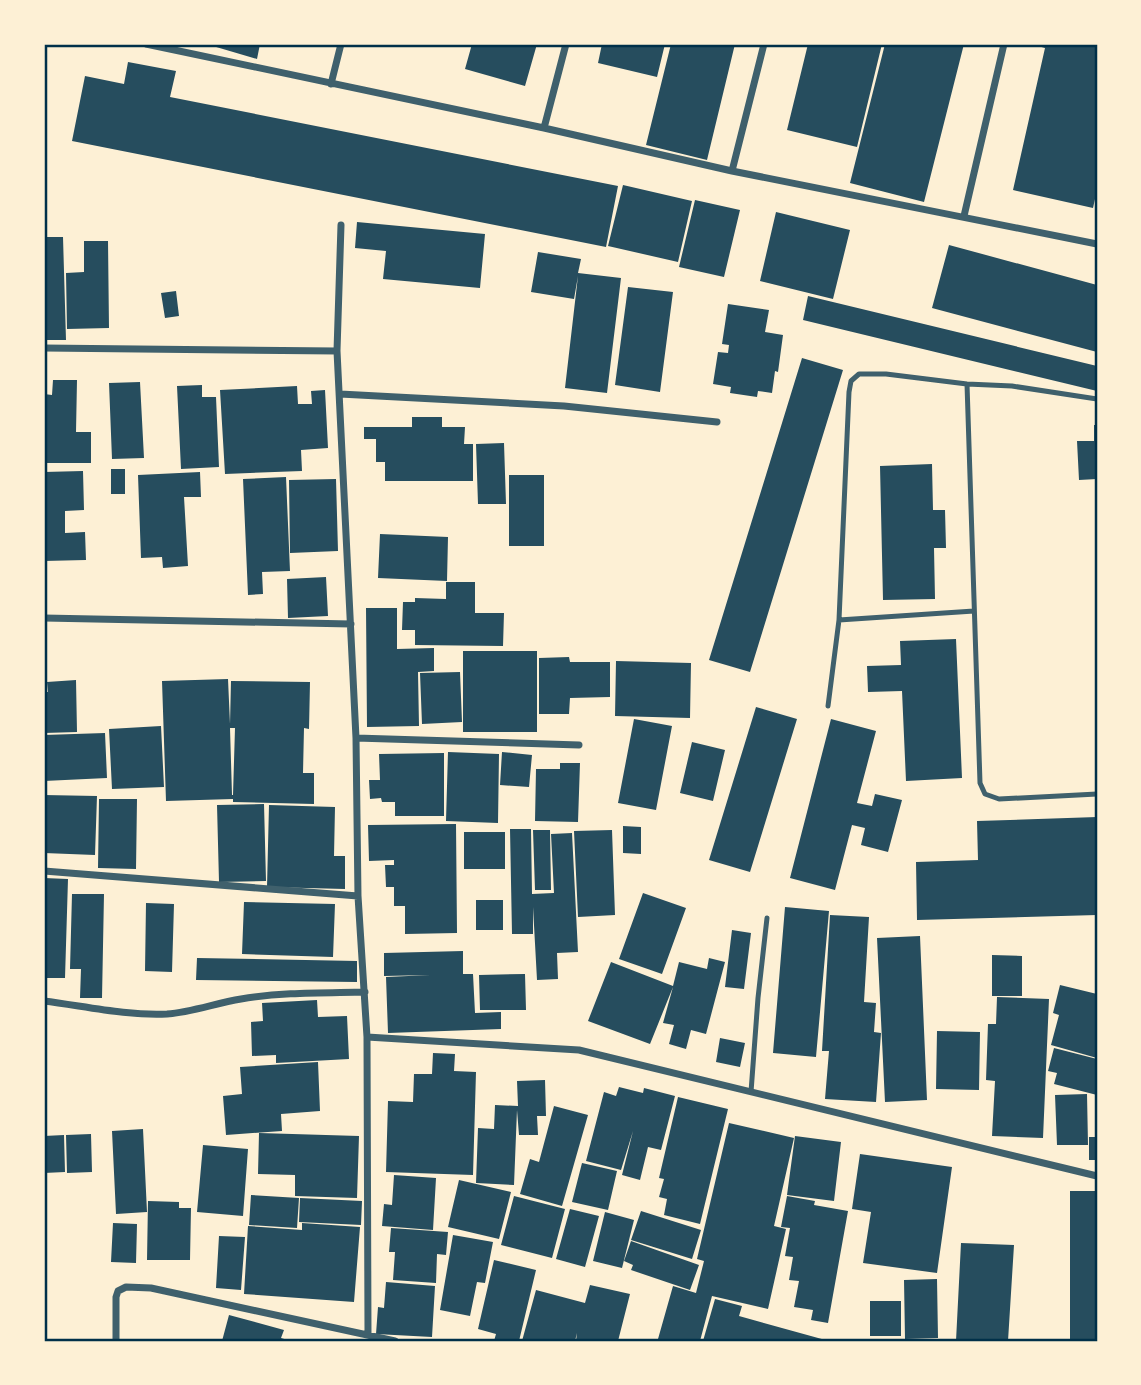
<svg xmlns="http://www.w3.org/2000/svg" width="1141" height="1385" font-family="Spectral,serif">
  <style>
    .building { fill: #264d5e; fill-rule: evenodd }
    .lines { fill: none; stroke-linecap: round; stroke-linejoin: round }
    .service { stroke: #3f606c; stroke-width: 5 }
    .minor { stroke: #3f606c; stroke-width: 7 }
    .neatline { fill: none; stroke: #003049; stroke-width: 2.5 }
  </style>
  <rect width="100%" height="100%" fill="#fdf0d5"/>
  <path class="building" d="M206,44H260L257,59Z
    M472,44H537L525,86L465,69Z
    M602,44H665L657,77L598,63Z
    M671,44H735L707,160L646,145Z
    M808,44H882L857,147L787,130Z
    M885,44H964L924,202L850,183Z
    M1031,44H1097V190L1093,208L1013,190L1045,48Z
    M128,62L176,71L170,97L618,186L606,247L72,141L85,76L124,84Z
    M623,185L692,201L678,262L608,246Z
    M695,200L740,210L724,277L679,267Z
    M776,212L850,230L833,299L760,281Z
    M357,222L485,234L480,288L383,279L386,251L355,248Z
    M44,237H63L66,340H44Z
    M84,241H108L109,328L67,329L66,273L84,272Z
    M949,245L1097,285V352L932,308Z
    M538,252L581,259L578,273L621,278L607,393L565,388L578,276L574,299L531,292Z
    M628,287L673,292L660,392L615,385Z
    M176,291L179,316L165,318L161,293Z
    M808,296L1097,366V391L803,320Z
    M728,304L769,310L765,332L783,335L778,372L775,371L772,393L758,391L757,397L730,393L731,387L713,384L718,352L728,353L729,345L722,344Z
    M802,358L843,370L750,672L709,660Z
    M53,380H77L76,432H91V463H44V394L52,395Z
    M140,382L144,458L112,459L109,383Z
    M202,385V397H216L219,467L181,469L177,386Z
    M297,386L298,404H312L311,391L325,390L328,448L301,450L302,471L225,474L220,390Z
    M412,417H442V427H465L464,444H473V481H385V462H376V439H364V427H412Z
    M1094,425H1097V479L1079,480L1077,441H1094Z
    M504,443L506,504H478L476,444Z
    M932,464L933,510H945L946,548H934L935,599L883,600L880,466Z
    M111,469H125V494H111Z
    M83,471L84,510L65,511V533L85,532L86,560L44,561V472Z
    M200,472L201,497H184L188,566L163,568L162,557L141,558L138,475Z
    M509,475H544V546H509Z
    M286,477L290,571L262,572L263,594L248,595L243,479Z
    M336,479L338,551L290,553L289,480Z
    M380,534L448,537L447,581L378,578Z
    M326,577L328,616L288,618L287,579Z
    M446,582H475V613H504L503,646L415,645V630H402L403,602H415V598L446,599Z
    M366,608H397V649L434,648V671L418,672L419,726L367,727Z
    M956,639L962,778L906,781L902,691L868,692L867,666L901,665L900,641Z
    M463,651H537V732H463Z
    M569,657L570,662H610V697L570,698L569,714H539V658Z
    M616,661L691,663L690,718L615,716Z
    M460,672L462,722L422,724L420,673Z
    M228,679L230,724L231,681L310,682L309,729L304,728L303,773H314V804L233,802V799L166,801L162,681ZM230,728H235L233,795H232Z
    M76,680L77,732L44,733V692H48L47,682Z
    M756,707L797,719L750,872L709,860Z
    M634,719L672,726L656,810L618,803Z
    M831,719L876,731L857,803L872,806L875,794L902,800L888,852L861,845L865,828L852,825L835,890L790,878Z
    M161,726L164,787L112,789L109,729Z
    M105,733L107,778L44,781V735Z
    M692,742L725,750L713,801L680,793Z
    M448,752L499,754L498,823L446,821Z
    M502,752L532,755L529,787L500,785Z
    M444,753V816H395V802H382L381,798L370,799L369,780H380L379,754Z
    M560,763H580L578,822L535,821L536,769H560Z
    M44,795L97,796L95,855L44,853Z
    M99,799H137L136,869L98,868Z
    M264,804L266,881L219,882L217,805Z
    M269,805L335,807L334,856H345V889L267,887Z
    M1097,817V915L917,920L916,862L978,860L977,821Z
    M456,824L457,933L405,934V906H394V887H386L385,865H394V860L369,861L368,825Z
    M623,826L641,827V854L623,853Z
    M510,829H531L532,894L554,893L551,834L572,833L578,952L557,953L558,979L537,980L533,907V934H512Z
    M533,830H550L551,890H535Z
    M612,830L615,915L578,917L574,831Z
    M464,832H505V869H464Z
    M44,878L68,879L65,978H44Z
    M643,893L686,908L662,974L619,959Z
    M72,894H104L102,998H80L81,969H70Z
    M476,900H503V930H476Z
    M244,902L335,904L333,957L242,954Z
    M146,903L174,904L172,972L145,971Z
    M785,907L829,911L816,1057L773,1053Z
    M830,915L869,917L864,1002L876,1003L874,1032L881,1033L876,1102L825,1099L829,1051H822Z
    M732,930L751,933L744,989L725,987Z
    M920,936L927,1100L885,1102L877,938Z
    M463,951V974H473L475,1013L501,1012V1029L388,1033L386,977L431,975L384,976V953Z
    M992,955L1022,956V996H992Z
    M197,958L357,961V982L196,980Z
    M709,958L725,962L706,1034L691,1030L686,1049L669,1044L674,1025L663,1023L673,987L650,1044L588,1021L611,962L673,986L679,962L707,969Z
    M525,974L526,1010H480L479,975Z
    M1060,985L1097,994V1058L1051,1045L1059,1015L1053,1013Z
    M997,997L1049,999L1043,1138L992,1136L995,1081L986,1080L988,1024H996Z
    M317,1000L318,1017L347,1016L349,1059L276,1063V1055L252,1056L251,1022L263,1021L262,1003Z
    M937,1031L980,1032L979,1090L936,1089Z
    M720,1038L745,1043L740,1067L716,1062Z
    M1054,1048L1097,1059V1095L1054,1084L1057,1073L1048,1071Z
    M433,1053L455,1054L454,1071L476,1072L473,1175L386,1172L388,1101L413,1102L414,1074H432Z
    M318,1062L320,1111L281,1114L282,1131L226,1135L223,1096L242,1094L240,1067Z
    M545,1080L546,1116H537L538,1135H519L517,1110L514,1185L476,1183L478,1128L494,1129L495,1105L518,1106L517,1081Z
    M619,1087L643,1093L644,1088L675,1096L661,1150L648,1147L640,1180L622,1175L633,1131L621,1170L586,1161L604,1092L616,1096Z
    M1087,1094L1088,1145H1057L1055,1095Z
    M678,1097L728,1109L700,1224L664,1215L667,1199L659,1197L664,1179L659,1178Z
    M554,1106L588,1115L562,1206L520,1194L530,1159L539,1162Z
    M729,1123L794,1138L774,1226L786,1229L768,1309L712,1296L700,1341H667L658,1339L673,1286L696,1293L704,1261L697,1259Z
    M143,1129L147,1212L116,1214L112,1131Z
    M259,1133L359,1136L357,1198L295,1196V1175L258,1174Z
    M91,1134L92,1172L67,1173L66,1135Z
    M64,1135L65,1172L44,1173V1136Z
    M795,1136L841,1142L834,1201L787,1195Z
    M1089,1137H1097V1160H1089Z
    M203,1145L248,1149L243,1216L197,1212Z
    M860,1154L952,1167L937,1273L863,1263L871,1212L852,1209Z
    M582,1163L617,1171L608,1210L572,1202Z
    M394,1175L436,1178L433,1230L382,1226L384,1204L392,1205Z
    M459,1180L511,1192L499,1239L448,1227Z
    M1070,1191H1097V1341H1070Z
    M251,1195L299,1198L297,1228L249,1225Z
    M514,1196L565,1209L552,1258L501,1245Z
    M787,1196L815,1201L814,1205L848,1211L828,1323L811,1320L813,1310L794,1307L799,1281L789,1280L793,1257L785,1256L790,1228L781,1227Z
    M300,1198L362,1201L361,1225L299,1222Z
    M148,1201L179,1202V1208H191L190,1260H147Z
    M570,1209L599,1216L585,1267L556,1259Z
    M641,1211L701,1230L692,1259L631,1240Z
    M605,1212L634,1220L622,1268L593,1261Z
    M113,1223L137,1224L136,1263L111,1262Z
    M302,1223L360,1227L354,1302L244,1294L248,1226L302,1230Z
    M391,1228L448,1232L446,1255L437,1254L436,1283L393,1280L395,1252H389Z
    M453,1235L493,1242L485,1283L477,1282L470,1316L440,1310Z
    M219,1236L245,1237L241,1290L216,1288Z
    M631,1241L699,1265L690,1290L631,1270L633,1265L624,1261Z
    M961,1243L1014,1245L1008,1341H956Z
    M494,1260L536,1270L519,1341H494L496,1334L478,1329Z
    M937,1279L938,1338L905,1339L904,1280Z
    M386,1282L435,1286L432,1337L376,1334L378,1307L384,1308Z
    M590,1285L630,1294L618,1341H576L577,1333L575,1341H522L536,1290L585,1303Z
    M715,1299L742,1306L739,1316L829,1341H703Z
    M870,1301H901V1336H870Z
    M229,1315L284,1330L281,1338L291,1341H222Z"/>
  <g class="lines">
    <path class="service" d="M967,384L980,783L985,794L999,799L1097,794
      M839,620L974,611
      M828,706L839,620L849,392L851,381L859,374H886L967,384L1012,386L1097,399
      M751,1092L758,998L767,918"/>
    <path class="minor" d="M146,44L544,128L732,171L1097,244
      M331,84L341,44
      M544,128L566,44
      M732,171L764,44
      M964,216L1004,44
      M341,225L337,351L356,738L358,896L367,1037L368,1334
      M44,348L337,351
      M340,394L564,406L717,422
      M44,618L351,624
      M356,738L579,745
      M44,871L358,896
      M44,1001C84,1006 127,1016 167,1014C192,1012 216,1003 241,999C282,992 324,993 365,992
      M367,1037L579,1050L1097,1176
      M116,1341V1297L118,1291L126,1287L151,1288L395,1341"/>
  </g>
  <rect width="1141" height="1385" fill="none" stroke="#fdf0d5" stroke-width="91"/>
  <rect x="46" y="46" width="1050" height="1294" class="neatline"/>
</svg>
